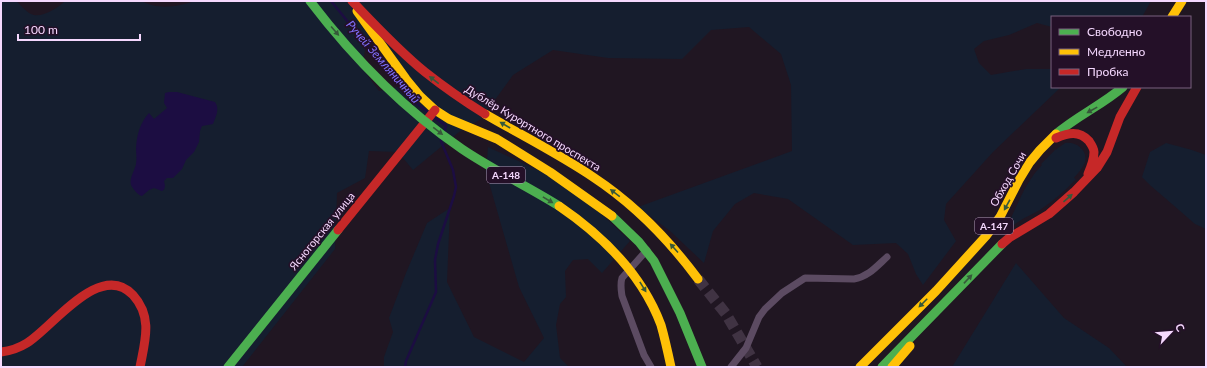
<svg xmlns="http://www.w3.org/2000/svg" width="1207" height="368" font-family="Lato,sans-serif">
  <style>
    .green { fill: #151e2f; fill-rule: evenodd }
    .water { fill: #1c0d42 }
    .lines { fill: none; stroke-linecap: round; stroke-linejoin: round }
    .stream { stroke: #1c0d42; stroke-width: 2.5 }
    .primary-tunnel { stroke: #403343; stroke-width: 11; stroke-dasharray: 11 5.5; stroke-linecap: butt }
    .street { stroke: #5c4b62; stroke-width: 7 }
    .fast { stroke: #4caf50; stroke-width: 9 }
    .slow { stroke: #ffc107; stroke-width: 9 }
    .jam { stroke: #c62828; stroke-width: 9 }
    .fast-bridge { stroke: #4caf50; stroke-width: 9 }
    .slow-bridge { stroke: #ffc107; stroke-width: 9 }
    .oneway { fill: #36583a }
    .labels { text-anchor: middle; stroke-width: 3.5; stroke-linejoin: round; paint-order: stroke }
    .shield { fill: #241028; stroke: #b69cbe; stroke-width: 1 }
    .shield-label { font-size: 10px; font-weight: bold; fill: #f5d8fe }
    .street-label { font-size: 11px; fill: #f5d8fe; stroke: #241028 }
    .water-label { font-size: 12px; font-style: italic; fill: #8170fc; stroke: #241028 }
  </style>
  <rect width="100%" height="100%" fill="#201622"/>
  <path class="green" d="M1,1H16C21,5 25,11 31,14C41,19 58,8 65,1H142C156,10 179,7 194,1H1151L1142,17H1052V27L1037,23L1009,35L984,41L974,49L979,63L991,75L1026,69H1051L1052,70V87H1061L993,152L946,204L944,220L956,241L923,285L916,274L908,254L896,243L853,245L788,199L754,193L735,204L713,231L704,263L670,231L638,207L792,151L791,85L781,54L749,27L711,30L682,59L608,58L553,50L513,75L481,119L459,132L413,170L398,152L369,151L365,178L337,193L335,249L242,367H1ZM373,34L406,78L403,86L379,91L362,68L367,38Z
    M1065,143C1076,141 1088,150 1085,162C1083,168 1078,173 1074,178L1076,179C1065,191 1053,201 1040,210C1033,214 1025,217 1018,222C1013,225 1010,229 1005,230L1003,227L1008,219L1009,220L1011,218C1020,199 1027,180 1042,165L1041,164L1055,150Z
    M1166,143L1192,150L1206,155V229L1195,224L1172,204L1151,186L1142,177L1150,152Z
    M488,147L572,186L630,241L602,273L588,259L573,260L565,271L566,297L560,304L556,325L560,358L569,367H384V357L393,332L389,318L406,273L427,223L450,208L447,282L474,337L524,362L544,338L519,287L486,172Z
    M1016,263L1064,318L1109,348L1127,367H952Z"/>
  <path class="water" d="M169,92H177L215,102C220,109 216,116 213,124L202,126L200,131L199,142L194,152L186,160L182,169L173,178H167L164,181C165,185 166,189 162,191L154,188L149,190L142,196C138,195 133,189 131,185C129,178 135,170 136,164C137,158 136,153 136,148C137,134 140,123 149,113L154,119L167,108L164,103L165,93Z"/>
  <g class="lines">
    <path class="stream" d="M331,1L411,99L430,114
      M434,117L446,126L444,133
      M405,367L406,361L436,292L435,260L438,244L454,196L456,187L453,170L441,141L442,138"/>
    <path class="primary-tunnel" d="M698,279L726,314L757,367"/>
    <path class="street" d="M647,250L622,278C620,284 621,289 622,296L644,355L651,367
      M731,367L746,348L759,317L765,309L782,293L805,278L854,279C868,277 877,266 887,257"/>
    <path class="fast" d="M1056,134C1077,116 1102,105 1123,87
      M612,216L639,242L654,261L680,313L702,367
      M228,367L338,230
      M882,367L1002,244"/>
    <path class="slow" d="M357,11L406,79L420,96L435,110L449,119L497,139L550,172L612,216
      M1172,17L1182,1
      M485,114C521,135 559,154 593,177C634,204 669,240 698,279
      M860,367L936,291L986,236L1000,217L1019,180L1030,162L1040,150L1056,134
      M892,367L910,346"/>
    <path class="jam" d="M352,1C375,25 398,50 425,72C444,87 464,101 485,114
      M1056,138C1068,133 1079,130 1089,141C1091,144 1094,148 1094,152C1094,160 1091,167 1088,174
      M338,230L435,110
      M1002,244L1009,238L1049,214L1074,192L1097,168L1107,152L1120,117L1137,87
      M1,352C10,351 19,348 27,343C53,327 100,260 133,295C153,317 145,341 140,367"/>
    <path class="fast-bridge" d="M310,1C352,56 405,110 462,149C493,170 527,186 559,206"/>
    <path class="slow-bridge" d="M559,206C603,236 642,274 661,325C665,339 668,353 671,367"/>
  </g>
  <defs><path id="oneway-solid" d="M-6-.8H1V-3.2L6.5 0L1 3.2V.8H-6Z"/></defs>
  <g class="oneway">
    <use href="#oneway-solid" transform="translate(335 31) rotate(49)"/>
    <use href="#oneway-solid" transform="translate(434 80) rotate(-143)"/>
    <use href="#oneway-solid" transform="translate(1092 110) rotate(151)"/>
    <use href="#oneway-solid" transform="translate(505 125) rotate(-150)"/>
    <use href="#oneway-solid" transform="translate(438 131) rotate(37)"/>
    <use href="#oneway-solid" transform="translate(615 193) rotate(-143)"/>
    <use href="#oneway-solid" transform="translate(1068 198) rotate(-41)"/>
    <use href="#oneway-solid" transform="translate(548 200) rotate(31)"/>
    <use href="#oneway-solid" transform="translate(1007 205) rotate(119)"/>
    <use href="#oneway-solid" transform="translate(674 248) rotate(-132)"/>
    <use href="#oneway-solid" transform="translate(968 279) rotate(-47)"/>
    <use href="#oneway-solid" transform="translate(643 287) rotate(58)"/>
    <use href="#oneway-solid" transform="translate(923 303) rotate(135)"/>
  </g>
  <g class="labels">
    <g class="shield">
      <rect x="487" y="167" width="38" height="16" rx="3"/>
      <rect x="975" y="218" width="38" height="16" rx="3"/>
    </g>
    <g class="shield-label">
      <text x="506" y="179">А-148</text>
      <text x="994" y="230">А-147</text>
    </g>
    <g class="street-label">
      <text transform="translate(533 128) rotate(31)" y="4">Дублёр Курортного проспекта</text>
      <text transform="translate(1008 179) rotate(-60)" y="4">Обход Сочи</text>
      <text transform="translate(322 231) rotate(-51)" y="4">Ясногорская улица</text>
    </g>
    <g class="water-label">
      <text transform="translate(383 62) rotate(49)" y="4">Ручей Земляничный</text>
    </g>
  </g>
  <rect width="1207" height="368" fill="none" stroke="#f5d8fe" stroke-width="4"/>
  <rect x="1051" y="16" width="140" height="72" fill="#241028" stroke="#78607e"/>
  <rect x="1059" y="29" width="20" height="6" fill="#4caf50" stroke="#78607e"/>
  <text x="1087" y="36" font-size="12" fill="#f5d8fe">Свободно</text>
  <rect x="1059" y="49" width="20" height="6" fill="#ffc107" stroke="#78607e"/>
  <text x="1087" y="56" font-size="12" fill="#f5d8fe">Медленно</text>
  <rect x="1059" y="69" width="20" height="6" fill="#c62828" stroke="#78607e"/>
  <text x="1087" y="76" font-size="12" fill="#f5d8fe">Пробка</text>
  <g transform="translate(1171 332) rotate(64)" stroke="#241028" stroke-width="3" paint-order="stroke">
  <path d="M0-3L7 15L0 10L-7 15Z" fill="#f5d8fe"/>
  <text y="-6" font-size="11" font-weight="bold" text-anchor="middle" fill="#f5d8fe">С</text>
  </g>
  <path d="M18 34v6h122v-6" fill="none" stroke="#f5d8fe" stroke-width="2"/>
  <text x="24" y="34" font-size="12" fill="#f5d8fe" stroke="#241028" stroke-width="3" paint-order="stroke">100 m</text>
</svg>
